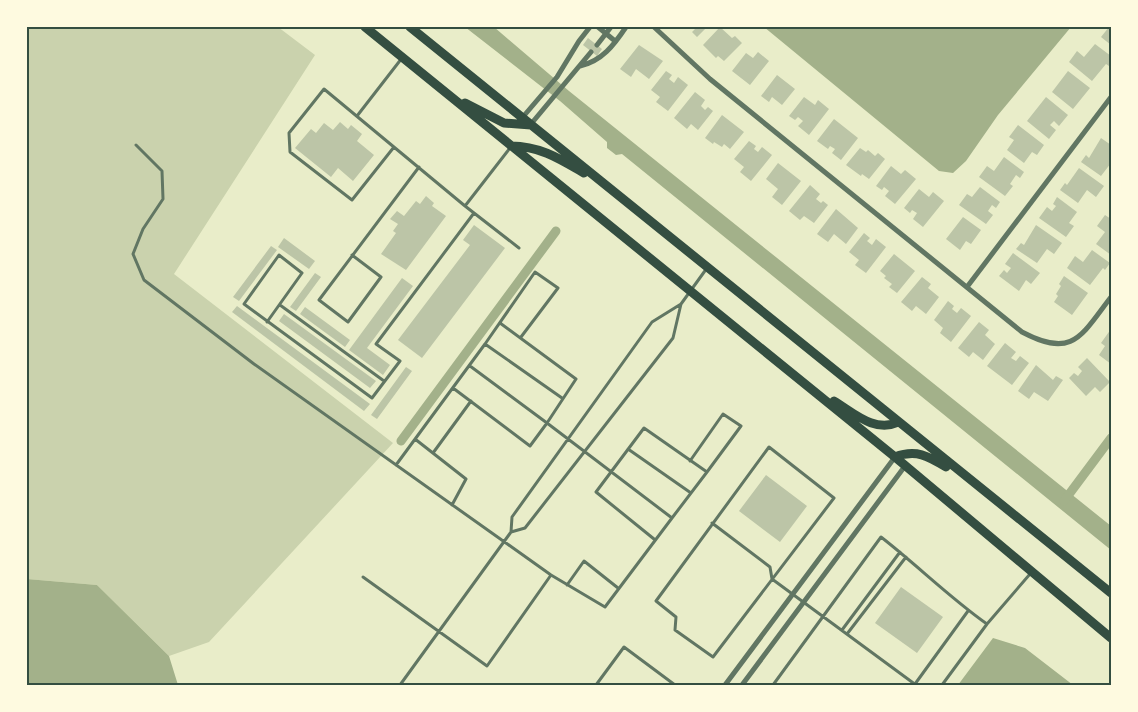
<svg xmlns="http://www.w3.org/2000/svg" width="1138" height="712" font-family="'IBM Plex Sans',sans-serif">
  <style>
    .green { fill: #cad2ad }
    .water { fill: #a3b18a }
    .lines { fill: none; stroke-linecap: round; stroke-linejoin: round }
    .canal { stroke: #a3b18a; stroke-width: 9 }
    .building { fill: #bcc5a7 }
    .service { stroke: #617663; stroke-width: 3 }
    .minor { stroke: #617663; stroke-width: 5 }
    .primary { stroke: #344e41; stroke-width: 9 }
    .neatline { fill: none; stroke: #344e41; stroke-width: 2 }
  </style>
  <rect width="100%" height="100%" fill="#e9edc9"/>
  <path class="green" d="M27,27H278L315,55L174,274L393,443L209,642L169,656L97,585L27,579Z"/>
  <path class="water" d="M465,27H494L569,91L1111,526V550L622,154L616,155L607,148V142L560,101Z
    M764,27H1071L998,115L966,161L953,173L939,171Z
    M27,579L97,585L169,656L178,685H27Z
    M993,638L1025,648L1073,685H958Z"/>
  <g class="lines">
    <path class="canal" d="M401,441L556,231
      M1064,501L1111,438"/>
  </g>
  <path class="building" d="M693,27H707L697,37L692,32L695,29Z
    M720,27L732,38L735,36L742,43L724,61L718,56L716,58L703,45Z
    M1109,27H1111V45L1101,37Z
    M588,38L602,49L597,56L583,45Z
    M1095,44L1111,56V64L1109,66L1106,64L1092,81L1069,62L1077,51L1084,57Z
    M639,45L663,61L649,79L636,69L631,77L620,69Z
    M758,52L769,61L750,85L732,71L746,53L753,58Z
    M666,71L672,75L669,79L674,83L678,77L688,85L668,111L656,102L660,97L651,90Z
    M1068,71L1090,88L1073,109L1052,92Z
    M777,75L795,89L782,105L772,97L769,102L761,96Z
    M695,92L705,100L701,106L705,110L708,107L713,111L698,130L691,124L687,129L674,118Z
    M804,97L815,105L818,100L829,109L809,135L798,126L803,121L798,117L795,120L789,116Z
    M1046,97L1068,115L1059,126L1054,121L1050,125L1056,130L1049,139L1027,121Z
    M722,115L744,132L730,149L724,144L722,147L714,142L713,144L705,138Z
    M834,119L858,138L841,160L832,153L835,149L830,146L828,149L817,141Z
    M340,122L348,129L351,125L362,134L357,141L374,155L353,181L338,168L331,177L295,148L311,129L316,133L324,123L333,130Z
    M1018,125L1044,145L1037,155L1032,152L1024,163L1007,150L1014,140L1009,137Z
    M1101,138L1111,145V163L1101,176L1081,162L1086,155L1089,158Z
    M749,141L756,146L754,149L758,152L762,147L772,155L751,181L740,172L744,167L734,159Z
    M860,148L866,152L868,150L875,156L878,153L885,159L869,179L862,174L861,176L846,165Z
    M1004,157L1024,172L1020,178L1016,175L1010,184L1013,186L1005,196L979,177L987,166L994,171Z
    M778,163L801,181L782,205L772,197L778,189L766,179Z
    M891,166L901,174L905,170L916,179L895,204L885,196L889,191L884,187L882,190L876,186Z
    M1079,168L1104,186L1096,197L1087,190L1078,203L1060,190L1065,183L1067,185Z
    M810,185L820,194L816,199L821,203L823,201L828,205L814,223L804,216L800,220L789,211Z
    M980,187L1000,202L996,208L992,205L988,211L993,215L986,224L959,205L967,194L972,197Z
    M919,189L929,197L933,192L944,201L923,227L913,219L917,213L912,210L910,213L904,208Z
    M426,196L434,203L432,206L446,216L406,270L381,254L396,233L393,231L398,224L390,219L397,211L404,216L416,201L420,204Z
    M1057,197L1077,212L1069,223L1074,226L1066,237L1039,218L1047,207L1052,211L1056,206L1053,204Z
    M836,209L858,228L846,244L834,234L828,242L817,234Z
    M1105,215L1111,219V255L1096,244L1105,232L1097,226Z
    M963,217L981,230L971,244L966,241L960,250L946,239Z
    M474,225L505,248L422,358L398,340L470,245L463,240Z
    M1036,225L1062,243L1054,254L1047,249L1037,263L1016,249L1021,243L1024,245Z
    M864,233L870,238L867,241L872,245L876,239L886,247L866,273L855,265L859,260L849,252Z
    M284,238L315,261L309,269L278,247Z
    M271,246L277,250L239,301L233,297Z
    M1092,250L1110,263L1105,270L1103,268L1090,285L1067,268L1075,256L1083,262Z
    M1013,253L1040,273L1031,284L1026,280L1019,291L999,276L1004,270L1007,273L1011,268L1005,264Z
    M894,254L915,271L897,293L889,287L892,284L884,278L886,276L880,271Z
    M315,273L321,277L296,311L290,307Z
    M1064,276L1088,293L1072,315L1054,302L1058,296L1056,294L1061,286L1059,284Z
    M922,277L931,284L928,288L939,297L926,314L916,306L912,311L901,302Z
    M402,278L413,286L367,348L390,365L383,375L349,350Z
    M948,301L954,306L952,309L957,313L961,308L971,316L951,342L940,333L943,328L934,320Z
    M237,306L370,404L364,411L232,312Z
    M305,307L350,340L345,347L300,314Z
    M284,314L376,381L370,388L279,321Z
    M979,322L989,330L985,335L995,344L983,360L973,352L969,357L958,348Z
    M1111,329V364L1099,355L1105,346L1101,343Z
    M1005,343L1016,352L1011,358L1016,361L1020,356L1029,363L1012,385L987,366Z
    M1087,358L1110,382L1100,392L1095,387L1086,396L1069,378L1074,373L1078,376L1082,371L1078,367Z
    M1036,365L1053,380L1056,376L1063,380L1048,401L1034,392L1029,399L1018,391Z
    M406,367L412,371L377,419L371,415Z
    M766,475L807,506L780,542L739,511Z
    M901,587L943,617L917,653L875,623Z"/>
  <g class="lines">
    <path class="service" d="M357,116L402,58
      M136,145L162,171L163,199L143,229L133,254L144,280L254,364L551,575L605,607L672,518
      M394,147L352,200L290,152L289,133L324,89L465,206
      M510,148L465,206L519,248
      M352,255L381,277L348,322L319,300L419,167
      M280,305L384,381
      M267,322L302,273L279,255L244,304L372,398L400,361L376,344L474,213
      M485,344L562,398
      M470,366L547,423L576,379L500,323
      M453,388L530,446L547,423L672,518L707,472
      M415,439L466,479L452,505
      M769,447L834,498L713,657L675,630L676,617L656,601Z
      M628,449L691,493
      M433,453L471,401
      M396,465L485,344L535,272L558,288L521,337
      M712,523L770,567L772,579L916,685
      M511,532L525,528L673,338L681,304L707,268
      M654,539L596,492L644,428L707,472L741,426L723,414L690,461
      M363,577L487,666L551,575
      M567,585L584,561L618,588
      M842,630L900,552
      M847,634L906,557
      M915,684L968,611
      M400,685L511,532L512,517L652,322L681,304
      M596,685L624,647L675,685
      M773,685L881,537C917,565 950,598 987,624
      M942,685L987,624L1030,574"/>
    <path class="minor" d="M598,27L615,41
      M654,27L710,79L1022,332C1073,359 1081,336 1111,297
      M597,45L611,27
      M580,66C602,61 614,45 626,27
      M522,118L557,77L579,41L590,27
      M531,124L591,52
      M967,287L1111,97
      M725,685L895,457
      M742,685L905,466"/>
    <path class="primary" d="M365,27L895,457L1111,638
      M410,27L1111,593
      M465,103L504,123L531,125
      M511,146C540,146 560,159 584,173
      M834,401C854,413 874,433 899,422
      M895,457C916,449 928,456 946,467"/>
  </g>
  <rect width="1138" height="712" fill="none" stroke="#fefae0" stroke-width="57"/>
  <rect x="28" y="28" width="1082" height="656" class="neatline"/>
</svg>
